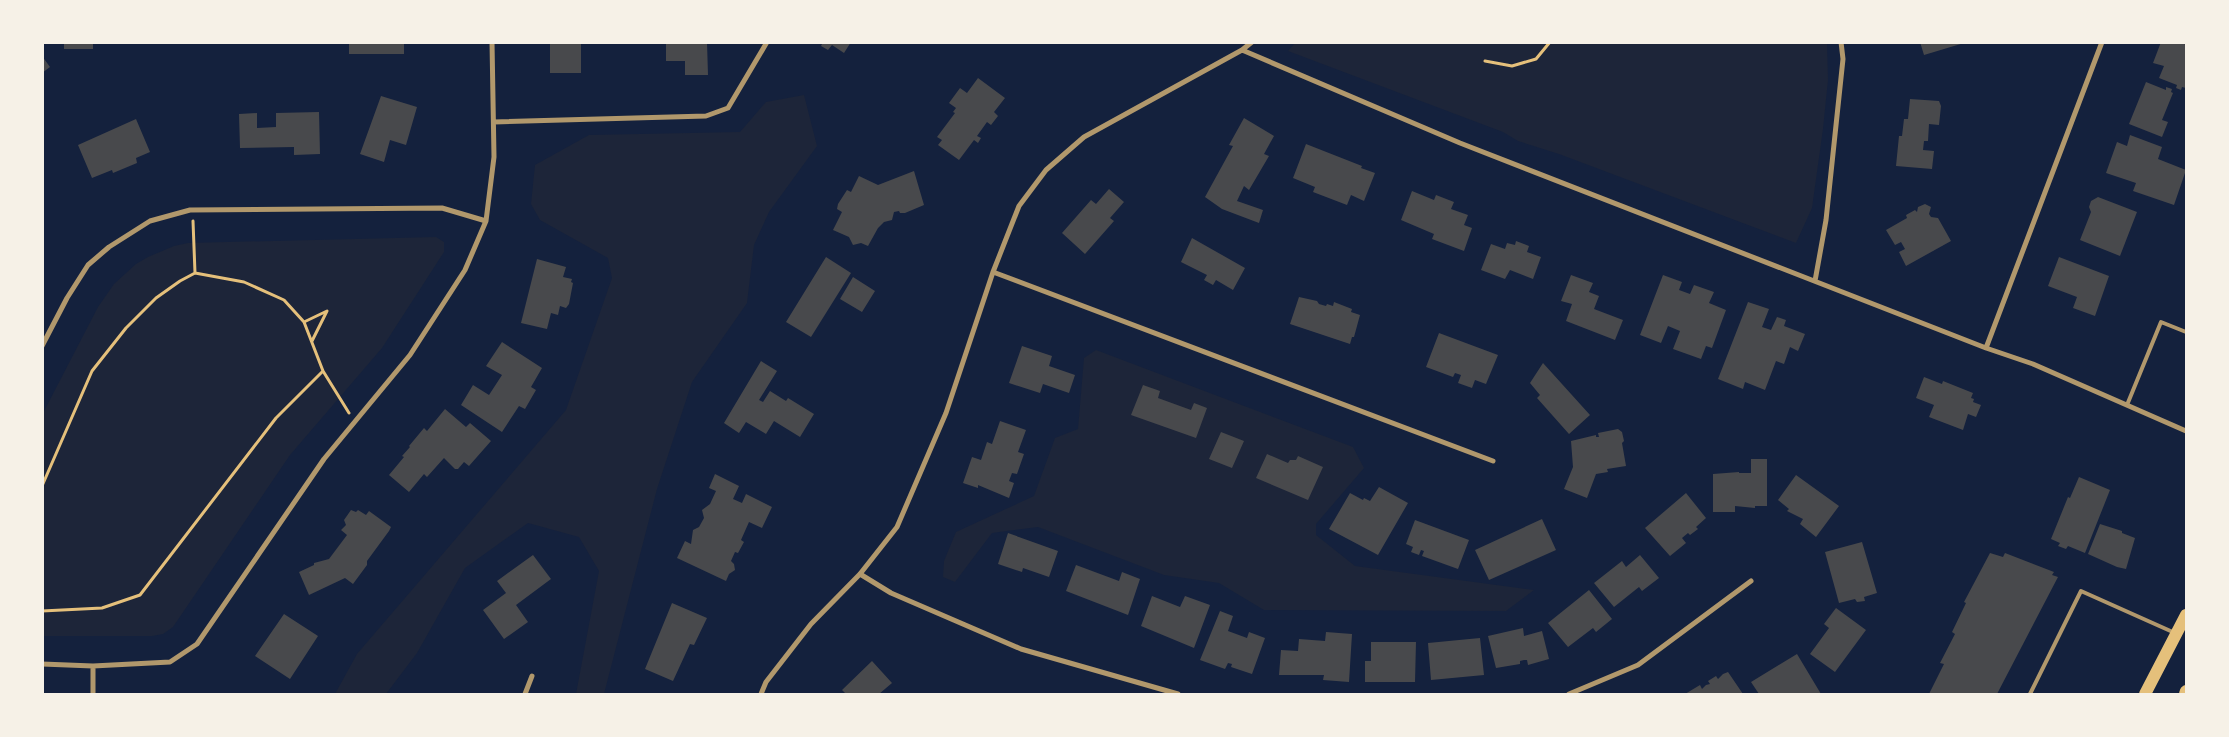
<svg xmlns="http://www.w3.org/2000/svg" width="2229" height="737" font-family="Cabin,sans-serif">
  <style>
    .green { fill: #1d2539 }
    .building { fill: #48494c }
    .lines { fill: none; stroke-linecap: round; stroke-linejoin: round }
    .path { stroke: #e5c07b; stroke-width: 3 }
    .service { stroke: #b1986c; stroke-width: 4 }
    .minor { stroke: #b1986c; stroke-width: 5 }
    .primary { stroke: #e5c07b; stroke-width: 12 }
  </style>
  <rect width="100%" height="100%" fill="#14213d"/>
  <path class="green" d="M1296,42L1827,43L1828,80L1823,129L1812,208L1796,243L1559,154L1518,141L1503,132L1288,51Z
    M804,95L817,146L769,212L754,245L747,303L692,382L657,489L604,694H576L599,571L579,537L528,523L465,568L417,653L386,694H335L357,654L566,410L612,278L608,258L540,220L531,204L535,165L589,135L740,132L766,102Z
    M436,237L444,242V252L382,348L290,455L173,627L163,634L152,636H43L42,415L98,307L114,284L136,264L148,257L174,246L188,243Z
    M1096,350L1353,447L1364,468L1316,524V535L1355,566L1534,590L1506,611L1264,610L1219,583L1164,575L1038,527L992,533L955,582L943,577L944,561L956,532L1034,496L1055,438L1078,429L1084,358Z"/>
  <path class="building" d="M64,42H93V49H64Z
    M349,42H404V54H349Z
    M550,42H581V73H550Z
    M666,42H707L708,75H685V61H666Z
    M823,42H851L844,53L832,45L828,50L821,46Z
    M1920,42H1964V43L1924,55Z
    M2161,42H2181L2186,45V88L2182,87L2181,90L2176,88L2177,85L2159,78L2164,66L2153,63Z
    M42,56L50,67L42,73Z
    M978,78L1005,98L994,112L998,116L991,125L987,122L977,136L981,138L978,143L974,140L959,160L938,145L942,140L937,137L955,113L953,112L956,108L949,103L960,88L967,93Z
    M2146,82L2166,90V87L2172,89L2171,92L2173,93L2162,120L2168,122L2162,137L2129,124Z
    M381,96L417,107L406,145L390,140L384,162L360,154Z
    M1910,99L1939,101L1941,106L1939,125L1929,124L1928,141H1924L1923,150L1934,151L1932,169L1896,166L1899,136H1902L1904,119H1908Z
    M319,112L320,154L294,155V147L240,148L239,114L257,113V128L276,127V113Z
    M1244,118L1274,136L1264,154L1269,156L1249,190L1244,186L1237,201L1263,210L1259,223L1222,209L1205,197L1233,146L1229,145Z
    M136,119L150,152L136,158L137,163L113,173L112,170L92,178L78,145Z
    M2130,135L2162,147L2158,159L2186,170L2174,205L2133,191L2136,183L2106,173L2117,142L2127,146Z
    M1306,144L1362,166L1361,168L1375,173L1364,201L1351,195L1347,205L1313,192L1315,187L1293,178Z
    M914,171L924,205L905,213H900L899,211L894,212L892,220L884,222L878,228L868,246L861,243L853,245L849,237L833,230L842,212L837,209L838,204L847,190L851,192L859,176L878,185Z
    M1109,189L1124,202L1110,218L1114,221L1085,254L1062,233L1091,200L1096,204Z
    M1412,191L1434,200L1436,195L1454,202L1451,209L1468,215L1464,225L1472,228L1464,251L1432,239L1434,234L1401,220Z
    M2098,197L2137,212L2120,256L2080,240L2091,212L2089,207L2091,201Z
    M1925,204L1931,207L1929,214L1931,217L1938,218L1951,241L1906,266L1899,252L1905,249L1901,242L1895,245L1886,230L1907,218L1906,215L1915,210L1917,212L1918,207Z
    M1192,238L1245,268L1233,290L1216,280L1213,285L1204,280L1207,275L1181,262Z
    M1516,241L1529,246L1527,252L1541,257L1533,279L1510,270L1505,279L1481,270L1491,244L1505,249L1507,243L1515,245Z
    M826,257L851,273L811,337L786,322Z
    M2059,257L2109,276L2095,316L2073,308L2077,297L2048,286Z
    M537,259L566,267L563,277L572,279L571,282L573,283L569,304L566,308L560,306L558,315L551,313L547,329L521,323Z
    M1571,275L1593,283L1589,292L1599,296L1594,309L1623,320L1615,340L1566,321L1572,304L1561,301Z
    M1663,275L1682,282L1679,290L1690,294L1694,285L1714,292L1709,303L1726,310L1712,348L1706,346L1701,359L1673,349L1680,331L1668,326L1661,343L1640,335Z
    M853,277L875,291L862,312L840,299Z
    M1299,297L1317,301L1319,304L1326,306L1327,304L1333,306L1334,302L1352,309L1351,312L1360,315L1354,337H1352L1350,344L1290,324Z
    M1748,302L1769,309L1762,327L1771,330L1777,317L1786,320L1784,326L1805,334L1798,351L1790,347L1784,364L1776,361L1765,390L1745,382L1743,389L1718,379Z
    M1439,333L1498,355L1486,384L1475,380L1472,388L1458,383L1461,375L1455,373L1453,377L1426,367Z
    M502,342L542,368L531,387L536,390L525,409L519,406L502,432L461,405L473,385L489,395L502,375L486,366Z
    M1022,346L1052,356L1049,366L1075,375L1069,393L1043,384L1040,393L1009,383Z
    M761,361L777,371L759,400L763,402L770,391L786,401L788,398L814,414L800,437L774,421L766,434L746,422L739,433L724,423Z
    M1543,363L1590,415L1569,434L1537,398L1540,395L1530,383Z
    M1924,377L1942,384L1943,381L1973,393L1971,398L1974,399L1973,402L1981,405L1976,417L1968,414L1963,430L1929,417L1934,405L1916,398Z
    M1143,385L1160,391L1158,398L1191,410L1194,403L1207,408L1196,438L1131,415Z
    M445,409L466,427L470,423L491,441L469,466L464,462L458,469H455L444,458L427,477L424,474L409,492L389,475L404,457L402,456L410,447L409,446L424,428L427,431Z
    M1000,421L1026,430L1018,452L1024,454L1017,474L1012,473L1009,481L1014,483L1009,498L978,485V488L963,483L972,457L981,460L987,442L992,444Z
    M1618,429L1622,432L1624,441L1622,443L1626,466L1607,469L1608,472L1596,474L1587,498L1564,489L1573,467L1571,441L1596,435V437H1599L1598,433Z
    M1221,432L1244,441L1232,468L1209,459Z
    M1267,454L1288,463L1290,460H1296L1298,456L1323,467L1308,500L1256,478Z
    M1751,459H1767V506H1755V508L1735,506V512H1713V474L1739,472V473H1751Z
    M715,474L739,486L733,499L742,503L746,494L772,507L762,528L749,522L741,540L744,542L738,553L735,552L731,561L734,564L735,570L729,574L726,581L677,558L685,541L691,544L693,530L699,527L704,518L702,510L710,504L716,491L709,488Z
    M1796,475L1839,506L1816,537L1800,524L1803,519L1787,511L1789,509L1778,500Z
    M2079,477L2110,490L2085,553L2068,546L2066,549L2058,546L2060,543L2051,539L2068,497L2070,498Z
    M1379,487L1408,503L1378,555L1329,529L1350,493L1363,500L1364,498L1370,501Z
    M1686,493L1706,518L1696,527L1698,529L1690,535L1688,533L1682,538L1686,543L1670,556L1645,528Z
    M351,510L356,512L358,510L366,515L369,511L391,527L389,531L367,561V565L353,584L345,578L309,595L299,572L314,565V563L329,559L347,535L341,530L346,525L344,520Z
    M1542,519L1556,550L1489,580L1475,550Z
    M1415,520L1469,540L1458,569L1422,556L1424,551L1421,550L1419,555L1411,552L1413,547L1406,544Z
    M2100,524L2122,531V533L2135,538L2126,569L2117,567L2088,554Z
    M1008,533L1058,551L1049,577L1023,568L1022,572L998,564Z
    M1862,542L1877,593L1864,597L1865,601L1857,602L1855,599L1839,603L1825,552Z
    M1990,553L2003,557L2005,553L2054,572L2052,575L2058,577L1997,694H1929L1944,664L1940,663L1955,634L1952,632L1966,603L1964,602Z
    M533,555L551,579L516,605L528,622L504,639L483,610L506,593L497,581Z
    M1640,555L1659,578L1642,591L1639,587L1614,607L1594,583L1622,561L1626,567Z
    M1076,565L1119,581L1122,572L1140,579L1128,615L1066,591Z
    M1589,590L1612,619L1596,632L1593,628L1568,647L1548,623Z
    M1152,596L1180,607L1185,596L1210,605L1194,648L1141,626Z
    M672,603L707,618L694,645L690,644L673,681L645,669Z
    M1836,608L1866,630L1835,672L1810,654L1829,628L1824,624Z
    M1220,611L1233,616L1228,631L1247,638L1249,632L1265,638L1252,674L1231,667L1232,664L1228,663L1225,669L1200,660Z
    M284,614L318,636L290,679L255,656Z
    M1523,628L1524,636L1542,631L1549,659L1528,665L1527,660H1524L1520,661V664L1496,668L1488,636Z
    M1326,632L1352,634L1349,682L1323,680L1324,675H1279L1281,650L1298,651L1299,639L1325,641Z
    M1480,638L1484,675L1431,680L1428,643Z
    M1371,642H1416L1415,682H1365V661H1371Z
    M1797,654L1821,694H1759L1751,682Z
    M872,661L892,683L879,694H846L842,690Z
    M1728,672L1743,694H1685L1700,685L1702,689L1706,685L1710,684L1708,681L1716,676L1718,679L1723,674Z"/>
  <g class="lines">
    <path class="path" d="M1485,61L1512,66L1536,59L1550,42
      M193,221L195,273
      M304,322L327,311L312,341
      M42,486L92,371L126,328L156,298L180,281L195,273L244,282L284,300L304,322L323,371L349,413
      M42,611L102,608L140,595L276,418L323,371"/>
    <path class="service" d="M2127,405L2161,322L2186,332
      M2030,694L2081,591L2175,633"/>
    <path class="minor" d="M1242,50L1460,143L1986,348L2033,364L2186,431
      M494,122L706,116L728,108L767,42
      M993,272L1493,461
      M1815,281L1826,220L1843,59L1841,42
      M42,346L67,298L88,265L109,247L150,221L190,210L442,208L486,221
      M1986,348L2102,42
      M860,574L891,593L1021,649L1178,694
      M42,664L93,666L170,662L197,644L324,459L410,355L465,270L486,221L494,157L492,42
      M93,694V666
      M525,694L532,676
      M761,694L766,682L811,624L860,574L897,527L946,413L993,272L1019,206L1046,170L1084,137L1242,50L1252,42
      M1569,694L1638,665L1751,581"/>
    <path class="primary" d="M2145,694L2186,615
      M2185,694L2186,691"/>
  </g>
  <rect width="2229" height="737" fill="none" stroke="#f6f1e7" stroke-width="88"/>
</svg>
